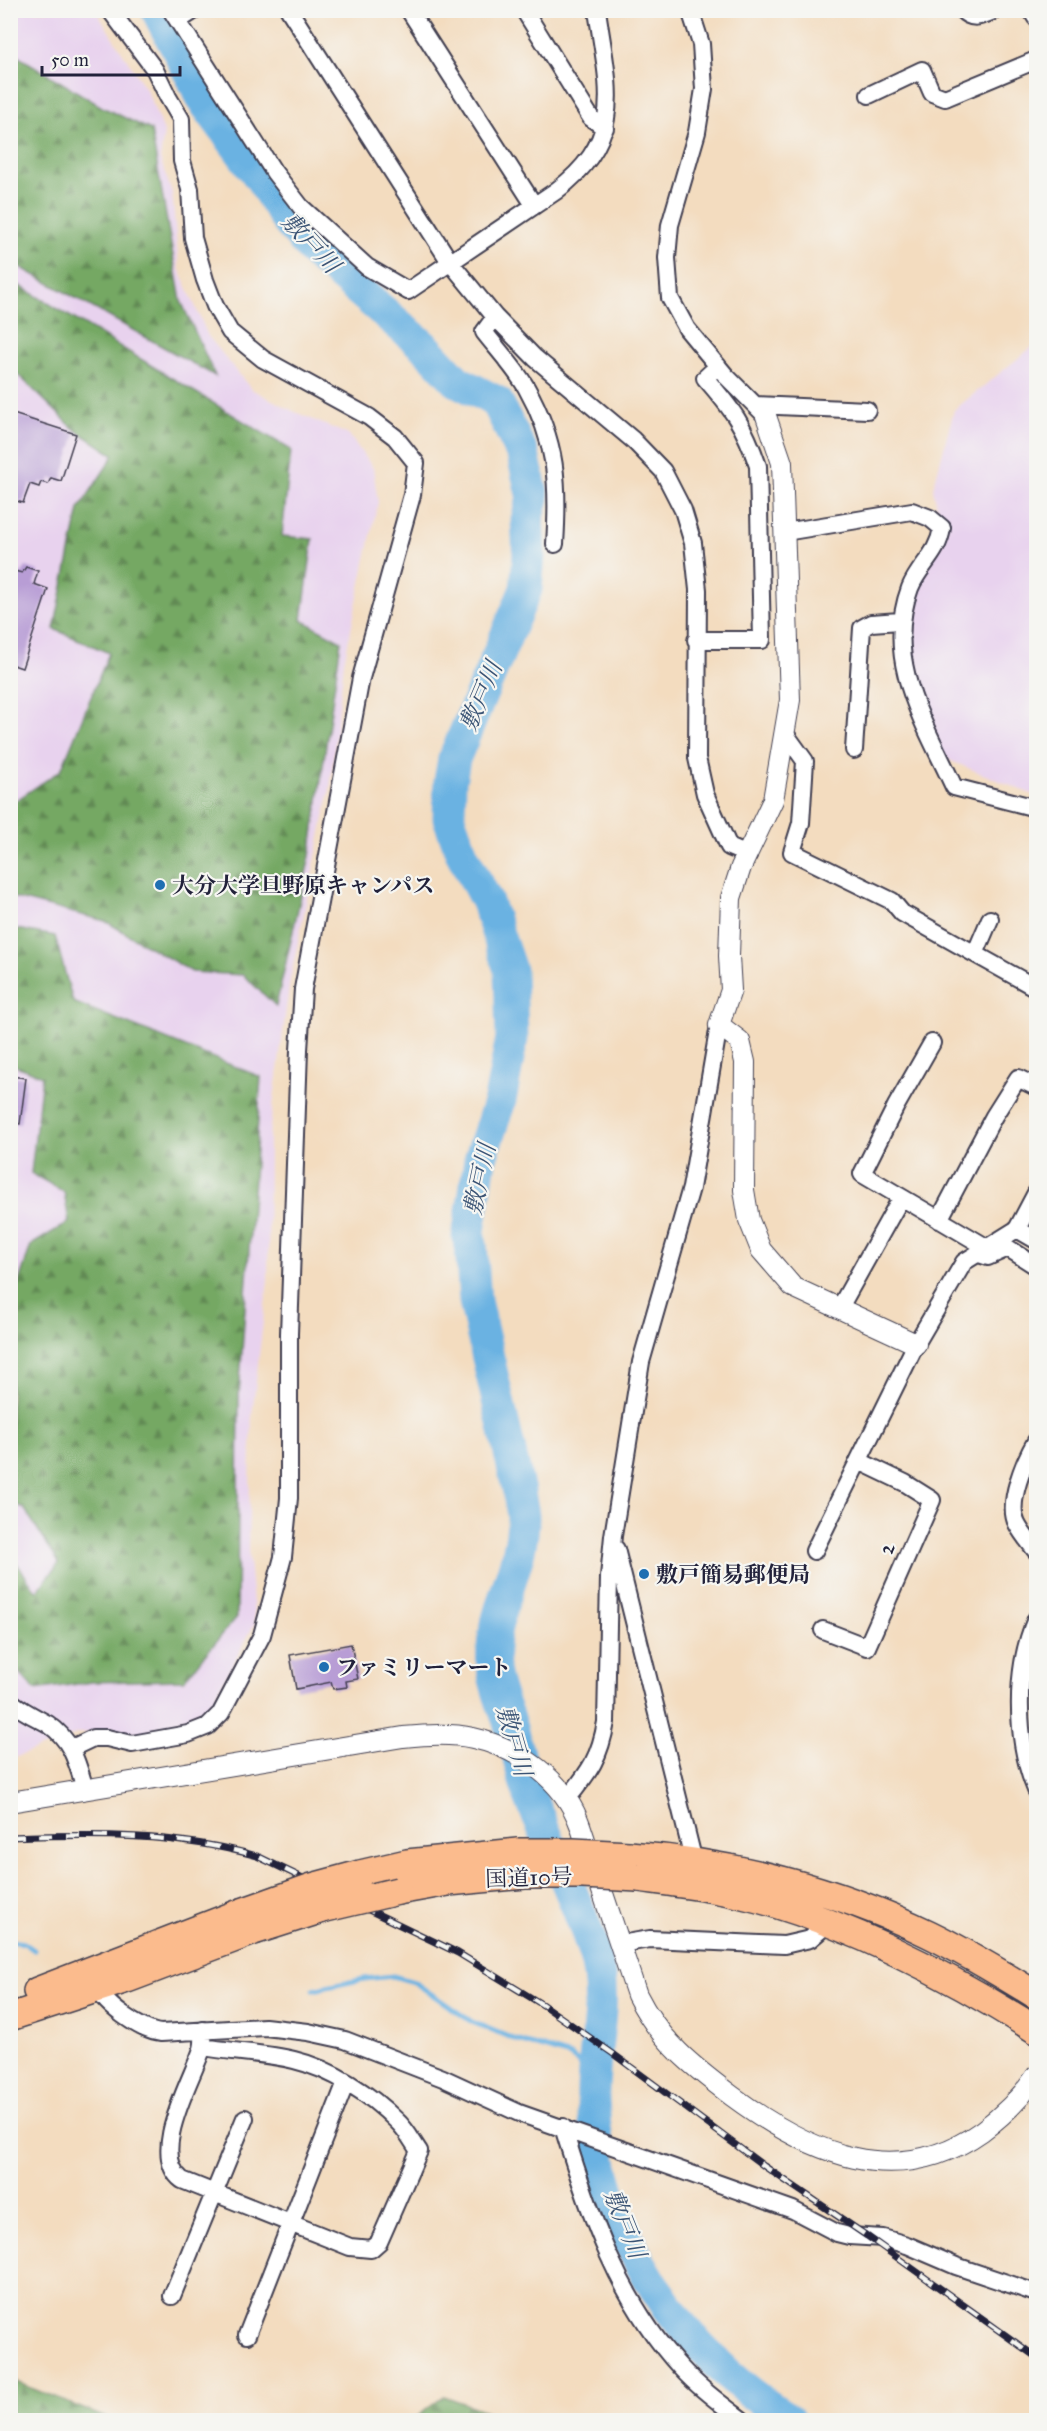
<svg xmlns="http://www.w3.org/2000/svg" width="1047" height="2431" font-family="'IM FELL Great Primer','Noto Serif JP',serif">
  <style>
    .built { fill: #e8d2ee }
    .forest { fill: url(#forest-firs); stroke: #4c654f; stroke-width: 1.5 }
    .lines { fill: none; stroke-linecap: round; stroke-linejoin: round }
    .stream { stroke: #6ab2e2; stroke-width: 5 }
    .river { stroke: #6ab2e2; stroke-width: 33 }
    .building { fill: #b89dd5 }
    .minor-casing { stroke: #413e4f; stroke-width: 20 }
    .tertiary-casing { stroke: #413e4f; stroke-width: 22 }
    .trunk-casing { stroke: #413e4f; stroke-width: 30 }
    .minor { stroke: #fff; stroke-width: 16 }
    .tertiary { stroke: #fff; stroke-width: 20 }
    .trunk { stroke: #fbbb8d; stroke-width: 27 }
    .rail-casing { stroke: #22223b; stroke-width: 7 }
    .rail { stroke: #f6f6f2; stroke-width: 4.5; stroke-dasharray: 14; stroke-linecap: butt }
    .trunk-bridge-casing { stroke: #413e4f; stroke-width: 30; stroke-linecap: butt }
    .trunk-bridge { stroke: #fbbb8d; stroke-width: 27 }
    .poi-dot { fill: #1f6fb2; stroke: #f6f6f2; stroke-width: 2 }
    .labels { text-anchor: middle; stroke-width: 4.5; stroke-linejoin: round; paint-order: stroke }
    .poi-label { font-size: 22px; font-weight: bold; fill: #22223b; stroke: #f6f6f2; text-anchor: start }
    .street-label { font-size: 22px; fill: #22223b; stroke: #f6f6f2 }
    .water-label { font-size: 24px; font-style: italic; fill: #3b5475; stroke: #f6f6f2 }
  </style>
  <defs>
    <pattern id="forest-firs" width="22" height="20" patternUnits="userSpaceOnUse" patternTransform="scale(1.5)"><rect width="22" height="20" fill="#75a863"/><path d="M5 1l3.5 6h-7zM16 11l3.5 6h-7z" fill="#608853"/></pattern>
  </defs>
  <rect width="100%" height="100%" fill="#f6f6f2"/>
  <filter id="ink" filterUnits="userSpaceOnUse"><feTurbulence type="fractalNoise" baseFrequency=".0167" numOctaves="2"/><feDisplacementMap in="SourceGraphic" scale="12" xChannelSelector="R" yChannelSelector="G"/><feConvolveMatrix kernelMatrix="1 2 1 2 8 2 1 2 1" color-interpolation-filters="sRGB"/></filter>
  <filter id="wash" filterUnits="userSpaceOnUse"><feTurbulence type="fractalNoise" baseFrequency=".008" numOctaves="4" result="noise"/><feDisplacementMap in="SourceGraphic" scale="24" xChannelSelector="R" yChannelSelector="G"/><feGaussianBlur stdDeviation="1.35" result="paint"/><feColorMatrix in="noise" values="0 0 0 0 0 0 0 0 0 0 0 0 0 0 0 0 0 1.4 0 .05"/><feComposite in="paint" operator="in"/></filter>
  <g filter="url(#wash)">
    <rect width="100%" height="100%" fill="#f3dcbf"/>
    <path class="built" d="M10,11H96L147,91L164,132L160,159L172,193L179,268L208,336L251,389L295,412L349,435L373,468L378,502L344,662L330,789L290,980L269,1135L268,1279L252,1415L248,1550L255,1623L208,1710L145,1735L79,1733L11,1759Z
      M1036,344V796L939,756L904,664L911,585L942,528L933,489L954,410Z"/>
    <path class="forest" d="M11,52L102,107L151,130L181,301L215,376L11,262Z
      M10,280L291,450L282,536L313,539L302,620L341,641L310,856L276,1006L243,975L192,972L105,921L11,897V797L15,801L61,770L109,653L54,629L79,509L114,455L74,429L11,368Z
      M11,928L55,936L73,1002L261,1077L239,1395L237,1617L184,1680L92,1682L35,1690L11,1664V1555L37,1592L59,1563L24,1508L11,1503V1314L17,1287L31,1245L69,1222L64,1192L31,1173L42,1076L11,1064Z
      M10,2380H11L111,2420H11Z
      M444,2396L510,2420H413Z"/>
    <g class="lines">
      <path class="stream" d="M10,1941L24,1943L34,1950
        M313,1990L364,1979L393,1976L414,1982L472,2022L516,2040L570,2056L592,2072"/>
      <path class="river" d="M157,10L205,103L261,179L288,222L316,254L426,348L457,381L497,402L523,455L533,498L527,520L529,555L526,589L454,759L450,781L449,818L462,854L487,902L510,970L512,1038L500,1100L480,1160L468,1237L471,1244L475,1301L519,1492C520,1501 523,1510 523,1518C523,1570 488,1615 493,1668C495,1687 503,1704 509,1722C517,1746 521,1772 530,1796C550,1848 578,1900 594,1953C610,2002 591,2051 593,2101C598,2230 681,2354 790,2420"/>
    </g>
    <g id="blocks">
      <path class="building" d="M10,413L76,434L61,481L51,478L48,484L41,482L39,487L30,484L23,503L10,499Z
        M26,567L38,571L34,584L48,589L22,668L10,664V570L22,573Z
        M10,1076L26,1078L20,1124L10,1123Z
        M351,1644L358,1679L346,1681L347,1687L333,1689L331,1682L296,1689L290,1655Z"/>
    </g>
  </g>
  <g filter="url(#ink)">
    <use href="#blocks" fill-opacity="0" stroke="#413e4f" stroke-width="1.5"/>
    <g class="lines">
      <g class="minor-casing">
        <path id="minor" d="M171,10L274,172L301,207L367,267L408,291L556,191C627,138 608,87 597,10
          M289,10L450,262L495,317L535,358L633,440L663,471L683,510L693,543L698,590L697,758L705,794L729,847L748,855
          M409,10L534,205
          M524,10L591,118L605,128
          M690,10L701,44L704,89L697,132L670,225L667,258L670,298L687,329L726,376L766,416
          M962,10C972,22 984,15 996,10
          M1031,10L1036,18
          M178,21L195,10
          M869,95L922,70L932,93L945,98L1036,60
          M495,317L484,332C498,350 515,368 526,387C557,442 559,484 555,544
          M756,405L867,410
          M785,532L912,511L930,518L942,528C938,555 919,565 910,588C883,660 925,724 954,787L1036,808
          M696,640H762L758,466C744,425 733,410 705,378L718,366
          M784,732L805,761L801,823L792,852L892,901L902,913L975,954L990,919
          M854,750L862,628L871,623L900,621
          M975,954L1036,988
          M932,1043L896,1106L862,1174L986,1247
          M939,1220L994,1116L1018,1078L1036,1087
          M1017,1229L1036,1240
          M982,1255L988,1257L1008,1248L1036,1266
          M839,1309L901,1198
          M1036,1441C1025,1460 1006,1503 1017,1524C1022,1534 1030,1543 1036,1551
          M616,1549L694,1862
          M814,1551L916,1344L964,1262L1017,1229L1036,1193
          M1036,1619C1014,1669 1015,1740 1036,1790
          M823,1630L867,1647L932,1500L905,1483L859,1461
          M10,1701C22,1711 35,1717 48,1724C72,1740 77,1762 85,1789
          M72,1748L93,1738H107L132,1744L188,1734L208,1726L221,1713L262,1635L283,1557L289,1498V1334L299,1050L303,989L361,678L412,495L416,463L395,437L369,417L263,359L230,332L215,306L205,280L193,238L190,189L182,161L181,119L168,97L155,70L110,10
          M568,1798C590,1771 600,1757 606,1722L609,1577L613,1536L641,1362L691,1188L719,1025
          M620,1944L650,1939L784,1945L810,1939L829,1923
          M96,1983C100,2003 141,2031 161,2033L265,2027L308,2032L345,2040L443,2078L519,2113L793,2210L837,2233L849,2236L883,2238L907,2245L956,2266L1036,2293
          M203,2047C233,2052 265,2053 294,2060C332,2069 370,2094 397,2121C406,2129 412,2141 419,2151L379,2242L371,2249L350,2247L182,2180C148,2154 192,2080 202,2049C204,2043 203,2037 203,2030
          M563,2127C589,2213 618,2299 680,2367C698,2387 721,2404 742,2420
          M172,2296L245,2118
          M247,2335L346,2082"/>
      </g>
      <g class="tertiary-casing">
        <path id="tertiary" d="M766,416L782,463L790,700L773,800L741,867L731,898L729,956L731,990L719,1025L740,1041L745,1062L744,1190L749,1220L761,1250L793,1287L916,1344
          M10,1802L403,1737C426,1735 450,1733 473,1738C519,1748 564,1780 580,1825L637,1995C660,2041 692,2066 732,2096C809,2153 896,2192 982,2131C1002,2116 1022,2097 1036,2076"/>
      </g>
      <g class="trunk-casing">
        <path id="trunk" d="M629,1855C732,1862 836,1889 929,1934C966,1952 1002,1974 1036,1995
          M360,1874L407,1863L518,1852
          M638,1878C682,1884 726,1889 769,1902C864,1931 952,1977 1036,2030
          M398,1891L448,1882L525,1875
          M37,1991L242,1912
          M10,2017L127,1979L254,1931"/>
      </g>
      <use href="#minor" class="minor"/>
      <use href="#tertiary" class="tertiary"/>
      <use href="#trunk" class="trunk"/>
      <g class="rail-casing">
        <path id="rail" d="M10,1837C94,1834 176,1833 257,1856L458,1953L543,2005L612,2053L764,2166L867,2236L1036,2357"/>
      </g>
      <use href="#rail" class="rail"/>
      <g class="trunk-bridge-casing">
        <path id="trunk-bridge" d="M518,1852H574L629,1855
          M525,1875H583L638,1878
          M242,1912L312,1887L360,1874
          M254,1931L326,1908L398,1891"/>
      </g>
      <use href="#trunk-bridge" class="trunk-bridge"/>
    </g>
  </g>
  <g class="poi-dot">
    <circle cx="160" cy="885" r="6"/>
    <circle cx="644" cy="1574" r="6"/>
    <circle cx="324" cy="1667" r="6"/>
  </g>
  <g class="labels">
    <g class="poi-label">
      <text x="172" y="893">大分大学旦野原キャンパス</text>
      <text x="656" y="1582">敷戸簡易郵便局</text>
      <text x="336" y="1675">ファミリーマート</text>
    </g>
    <g class="street-label">
      <text transform="translate(886 1548) rotate(-66)" y="8">2</text>
      <text transform="translate(529 1877) rotate(-2)" y="8">国道10号</text>
    </g>
    <g class="water-label">
      <text transform="translate(311 243) rotate(47)" y="8">敷戸川</text>
      <text transform="translate(481 696) rotate(-67)" y="8">敷戸川</text>
      <text transform="translate(480 1179) rotate(-78)" y="8">敷戸川</text>
      <text transform="translate(514 1741) rotate(74)" y="8">敷戸川</text>
      <text transform="translate(625 2224) rotate(68)" y="8">敷戸川</text>
    </g>
  </g>
  <rect width="1047" height="2431" fill="none" stroke="#f6f6f2" stroke-width="36"/>
  <path d="M42 66v9h138v-9" fill="none" stroke="#22223b" stroke-width="3"/>
  <text x="51" y="66" font-size="18" fill="#22223b" stroke="#f6f6f2" stroke-width="4.5" paint-order="stroke">50 m</text>
</svg>
